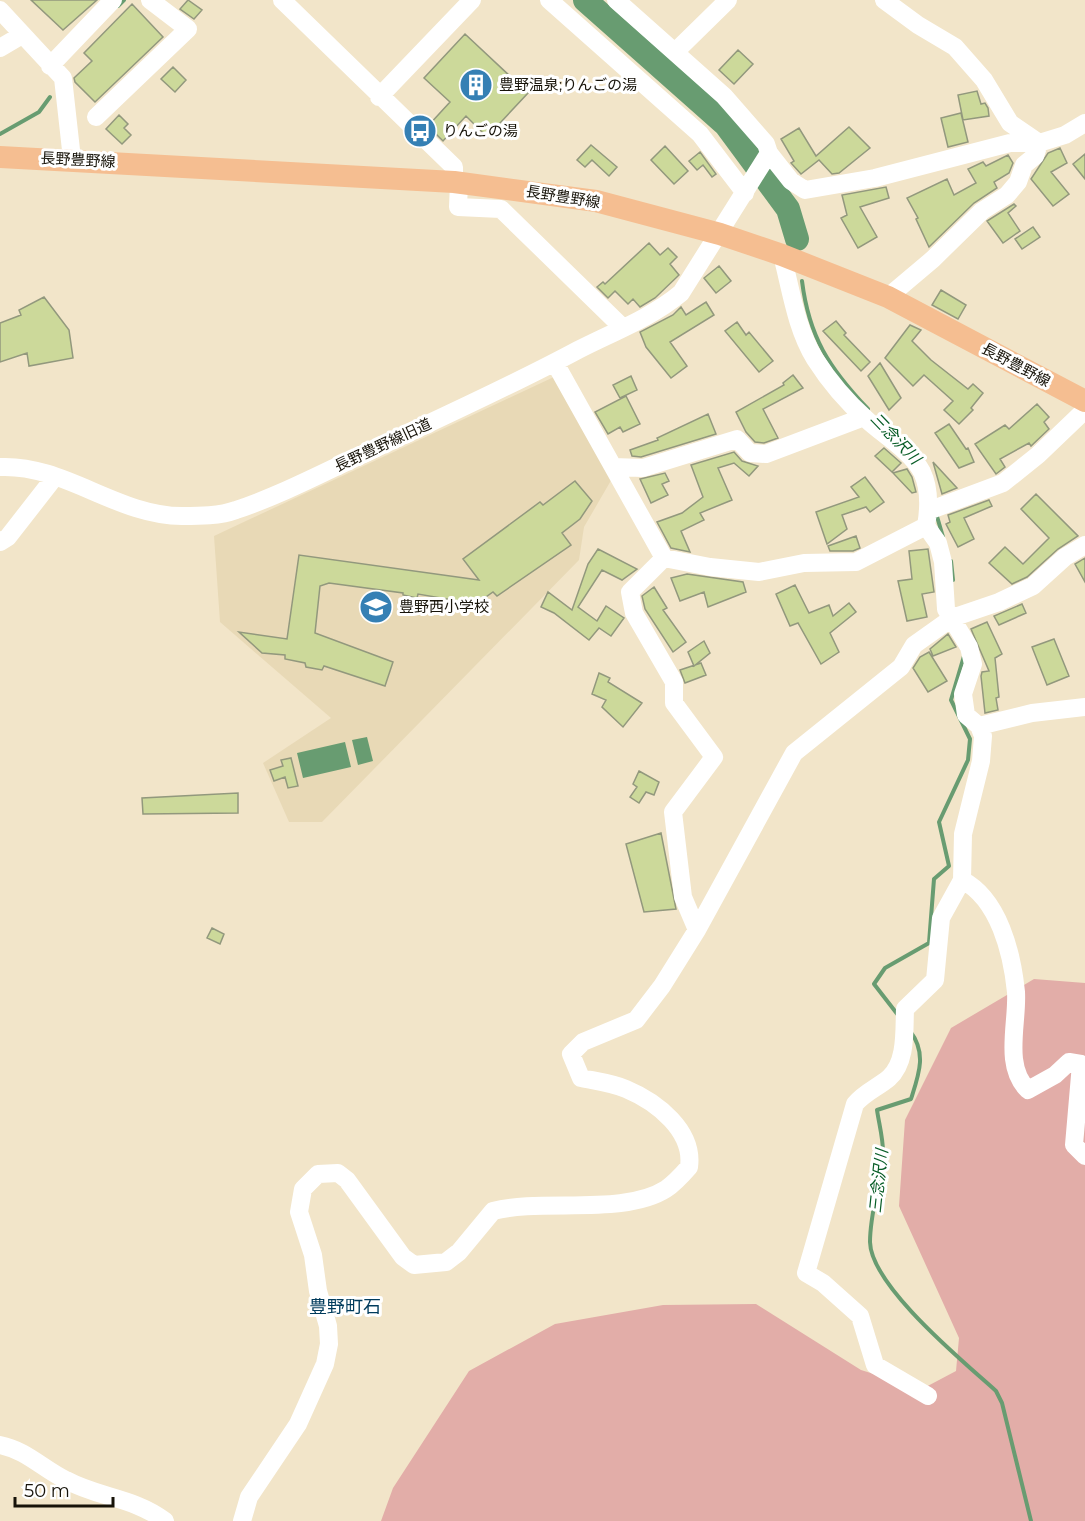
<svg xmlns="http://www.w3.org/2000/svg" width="1085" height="1521" font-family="Montserrat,'Noto Sans JP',sans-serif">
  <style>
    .built { fill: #e8d9b6 }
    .green { fill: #e2ada8 }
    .water { fill: #689c71 }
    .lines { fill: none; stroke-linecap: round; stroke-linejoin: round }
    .stream { stroke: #689c71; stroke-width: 4 }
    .river { stroke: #689c71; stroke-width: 24 }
    .building { fill: #ccd99a; stroke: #92987d; stroke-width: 1.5 }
    .minor { stroke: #fff; stroke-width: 18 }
    .major { stroke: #f5be91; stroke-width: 22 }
    .labels { text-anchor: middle; stroke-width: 6; stroke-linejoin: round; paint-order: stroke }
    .poi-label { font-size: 15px; fill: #171309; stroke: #fff; text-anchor: start }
    .street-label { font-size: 15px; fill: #171309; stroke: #fff }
    .water-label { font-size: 16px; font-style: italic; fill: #085d27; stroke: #fff }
    .quarter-label { font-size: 18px; fill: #003b5c; stroke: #fff }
  </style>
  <rect width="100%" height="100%" fill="#f2e5c9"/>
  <path class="built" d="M556,376L613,477L584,527L579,560L322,822H289L263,763L331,718L220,622L214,536Z"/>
  <path class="green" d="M1034,979L1085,983V1521H381L393,1488L469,1371L555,1324L663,1305L756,1304L861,1370L922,1389L956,1371L959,1338L899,1206L905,1120L951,1028Z"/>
  <path class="water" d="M367,737L373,761L358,765L352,740Z
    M345,742L351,767L303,778L297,753Z"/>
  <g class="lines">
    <path class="stream" d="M118,6L124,0
      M0,134L39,112L50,97
      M802,281C809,337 829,368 868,409
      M936,513L943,537
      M951,561L953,580
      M898,1015L874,984L885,968L929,943L934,879L949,866L939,822L968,760L970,739L951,700L964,656
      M910,1031C927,1053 919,1074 911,1099L877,1110C879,1124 884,1142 883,1156C880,1185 870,1213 870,1242C871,1286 964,1362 996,1391L1002,1403L1031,1521"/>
    <path class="river" d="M585,0L726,125L788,209L797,239"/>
  </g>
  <path class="building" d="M31,0H97L63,30Z
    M188,0L202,10L194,19L180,9Z
    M132,4L163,37L95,102L75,82L74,78L92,61L84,53Z
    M465,34L528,93L487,137L466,116L443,141L428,126L450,102L424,78Z
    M738,50L753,64L734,84L719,70Z
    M173,67L186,80L175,92L161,79Z
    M977,91L981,104L985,103L988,108L989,116L963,120L958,95Z
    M961,113L968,142L948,147L941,118Z
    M119,115L128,124L124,128L131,135L122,144L106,129Z
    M849,127L870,148L839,173L832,174L819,160L801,174L791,163L794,161L781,139L799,128L816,156Z
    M591,145L617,167L609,176L592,160L585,167L577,160Z
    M665,146L688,171L674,184L651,160Z
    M1060,148L1067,163L1051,172L1069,194L1053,206L1031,179L1048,153Z
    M700,152L716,174L712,177L703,165L697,170L689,161Z
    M1085,154V179L1073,164Z
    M1008,155L1013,163L1009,173L994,182L997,188L974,203L929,247L916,219L918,218L907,198L947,179L954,195L976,183L968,169L983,162L986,166Z
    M886,187L889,198L860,207L877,237L858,248L841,218L847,215L842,195Z
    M1014,204L1016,206L1008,213L1020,231L1003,243L987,221Z
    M1033,227L1040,237L1022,249L1015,239Z
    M649,243L660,255L668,248L677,257L670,264L679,275L655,298L640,307L633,299L628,304L615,291L608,298L597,287L603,282L605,284Z
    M719,266L731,281L716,293L704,278Z
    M941,290L966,305L958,319L932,305Z
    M44,297L69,330L73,358L29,366L27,353L0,362V323L21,315L19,310Z
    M706,302L714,315L670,342L687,366L671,378L646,347L640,332L673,315L681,307L686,315Z
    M836,321L846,333L844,335L870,362L861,371L823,331Z
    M737,322L746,335L749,332L773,361L759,372L725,331Z
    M910,325L921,330L912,341L931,360L968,389L973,384L983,393L971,408L973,410L959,424L944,410L953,401L924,375L913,386L885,358Z
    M880,363L901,398L889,410L868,376Z
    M793,375L803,388L763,409L778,438L764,443L755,442L746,432L736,412L784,385L783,383Z
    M631,376L637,390L620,398L613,385Z
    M626,396L640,424L623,432L620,427L608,434L595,412Z
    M1037,404L1049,417L1044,422L1049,429L1031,446L1029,443L1000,459L1005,467L996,474L975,444L1005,425L1009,429Z
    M708,414L716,434L641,457L632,456L630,450L658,440L657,438Z
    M949,424L966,449L968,448L974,462L959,468L935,433Z
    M884,448L901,463L892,472L875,456Z
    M734,452L742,461L758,466L749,476L734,463L718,468L732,500L700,513L704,520L681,531L690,552L671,548L657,522L682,513L703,497L691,465Z
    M933,462L957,488L942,494Z
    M907,469L912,477L916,492L912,493L893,473Z
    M665,473L669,481L662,484L668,495L651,503L640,479Z
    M865,477L884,502L870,512L866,507L842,515L847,529L827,544L816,512L859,497L851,487Z
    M575,481L592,501L580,519L562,533L571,545L497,596L493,592L476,604L418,594L417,598L403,595V593L329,583L320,586L315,633L393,662L385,686L324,666L322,670L306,667L305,663L285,659V655L262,653L239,632L287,639L299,555L479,580L463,559L540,502L543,505Z
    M1036,494L1078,536L1058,549L1027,577L1012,584L989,563L1005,547L1023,564L1049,538L1021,509Z
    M989,500L992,506L964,518L974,539L958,547L946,524L950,522L948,515Z
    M856,536L860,548L853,551H830L828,546Z
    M598,549L637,569L622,580L602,570L578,607L597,621L606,606L624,618L611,636L599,628L589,640L554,613L541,607L548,592L572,610L588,564Z
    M928,549L934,592L922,594L927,617L907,621L898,581L912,579L909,551Z
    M1085,558V582L1075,564Z
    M687,574L743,582L746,592L708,607L704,592L680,601L671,578Z
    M795,585L809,613L829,605L833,616L849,603L856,612L830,633L839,652L821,664L798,623L790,626L776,594Z
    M654,587L667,608L663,610L686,642L673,652L645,609L642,596Z
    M1022,604L1026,613L999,625L994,616Z
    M987,622L1002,654L995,658L999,697L996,698L998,710L985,713L981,676L982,672L989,671L971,629Z
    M948,634L956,647L933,656L930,649Z
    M1054,639L1069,676L1047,685L1032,647Z
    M704,641L710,653L694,666L688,652Z
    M929,652L947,681L928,692L913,668L920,657Z
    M701,663L706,675L685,683L680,670Z
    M599,673L610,678L608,682L642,703L623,727L602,707L606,700L592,694Z
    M291,758L298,786L288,788L285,777L274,781L270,770L283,766L281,760Z
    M639,771L659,782L654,795L646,792L639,803L630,797L637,787L633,784Z
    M238,793V813L143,814L142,798Z
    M661,833L676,909L644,912L626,844Z
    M212,928L224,934L220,944L207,938Z"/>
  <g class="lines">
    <path class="minor" d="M282,0L454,167V182
      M549,0L700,134L745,193
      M884,0L918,25L955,47L984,80L1010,123L1039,143L1035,156L1024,165L1018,182L1007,195L982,211L933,259L888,297
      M0,10L63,78L72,159
      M0,48L22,35
      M675,52L728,0
      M50,66L113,0
      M379,97L472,0
      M96,117L188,29L150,0
      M769,153L791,181L805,190L875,178L1010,143H1039L1065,135L1085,123
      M459,183L458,207L501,209L622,327
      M782,255C791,290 796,328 815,359C829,381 847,402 866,419C883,435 911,451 922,472C930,489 929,509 926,526L938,543L943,562L946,609L969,647L973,664L963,694L966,715L979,726
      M555,363L664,558L710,567L759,572L804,563L856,562L926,526
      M0,467C64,464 117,516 182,516C199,516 220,516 236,510C284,494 328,470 374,449C442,417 511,386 578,350C613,332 651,318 681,293L769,153L766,144L724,96L616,0
      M613,467L643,468L737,439L750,453L766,454L864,417
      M928,511L1003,483L1038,455L1085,410
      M0,542L8,537L54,478
      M664,558L630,592L634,613L674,682V703L714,757L673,812L683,897L697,930
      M962,880C999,899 1012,953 1016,992C1018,1023 1003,1066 1028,1090L1055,1075L1069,1062L1081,1064L1074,1145L1085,1156
      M928,1396L875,1365L860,1316L823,1283L806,1273L855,1104C865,1092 877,1088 889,1078C907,1062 904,1030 905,1009L935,980L941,918L962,880L963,834L981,761L983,736L979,726L1032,713L1085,707
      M0,1445C26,1450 43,1469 66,1480C99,1498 133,1497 165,1521
      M242,1521L249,1497L298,1424L325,1364L329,1344L328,1326L318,1291L313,1255L299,1212L303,1189L318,1174L338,1173L347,1180L403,1257L414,1265L446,1262L459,1252L493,1211C543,1198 624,1216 666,1189C675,1183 682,1175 689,1167C694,1131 657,1102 626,1089C612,1083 595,1081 581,1078L571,1054L583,1042L636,1020L662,986L697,930L794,753L901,667L914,645L952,618L999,602L1033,586L1065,557L1085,545"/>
    <path class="major" d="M0,157L454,182L596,201L720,234L782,255L888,297L1085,401"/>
  </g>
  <defs>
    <g id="building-disc" transform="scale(1.725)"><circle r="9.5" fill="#3580b4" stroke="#fff"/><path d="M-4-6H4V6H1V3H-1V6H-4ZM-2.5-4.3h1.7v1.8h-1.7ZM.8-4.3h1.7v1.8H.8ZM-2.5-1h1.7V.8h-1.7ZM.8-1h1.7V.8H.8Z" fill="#fff"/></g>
    <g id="bus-disc" transform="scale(1.725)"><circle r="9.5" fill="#3580b4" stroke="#fff"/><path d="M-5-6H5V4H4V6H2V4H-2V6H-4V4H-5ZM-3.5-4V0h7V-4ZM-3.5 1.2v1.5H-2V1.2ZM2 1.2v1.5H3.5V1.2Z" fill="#fff"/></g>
    <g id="school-disc" transform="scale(1.725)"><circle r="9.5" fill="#3580b4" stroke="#fff"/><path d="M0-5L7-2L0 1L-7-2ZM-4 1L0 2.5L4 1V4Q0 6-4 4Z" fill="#fff"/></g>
  </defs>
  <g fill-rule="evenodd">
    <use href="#building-disc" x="476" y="85"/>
    <use href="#bus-disc" x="420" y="131"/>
    <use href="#school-disc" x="376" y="607"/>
  </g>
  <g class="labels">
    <g class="poi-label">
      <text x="499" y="90">豊野温泉;りんごの湯</text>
      <text x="443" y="136">りんごの湯</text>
      <text x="399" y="612">豊野西小学校</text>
    </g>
    <g class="street-label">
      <text transform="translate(78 160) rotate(3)" y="5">長野豊野線</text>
      <text transform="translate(563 197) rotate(9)" y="5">長野豊野線</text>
      <text transform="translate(1016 365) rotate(28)" y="5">長野豊野線</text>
      <text transform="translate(383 445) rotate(-25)" y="5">長野豊野線旧道</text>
    </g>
    <g class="water-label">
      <text transform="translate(896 438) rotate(46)" y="6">三念沢川</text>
      <text transform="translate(878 1181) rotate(-84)" y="6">三念沢川</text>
    </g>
    <g class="quarter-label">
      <text x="345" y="1313">豊野町石</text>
    </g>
  </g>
  <path d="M15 1497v9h98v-9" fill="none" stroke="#171309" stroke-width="3"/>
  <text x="24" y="1497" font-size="18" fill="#171309" stroke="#ffffff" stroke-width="4.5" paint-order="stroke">50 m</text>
</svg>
